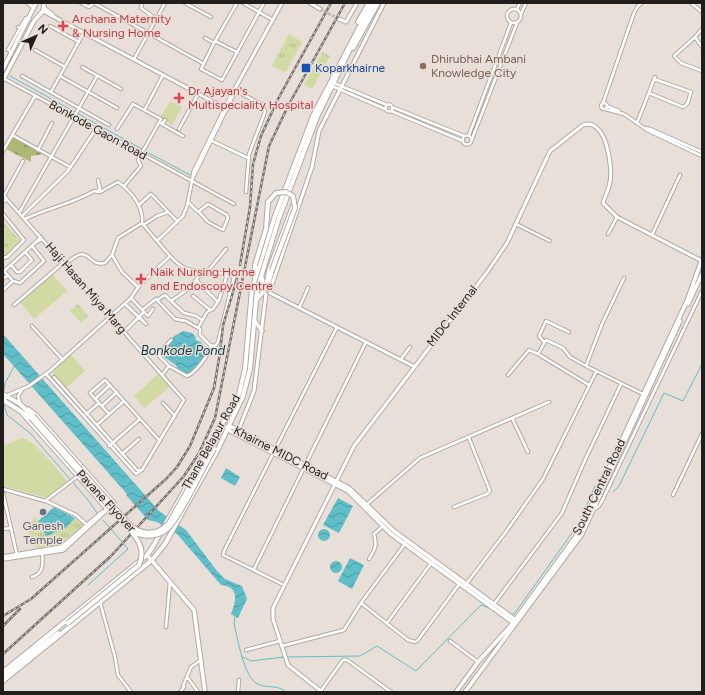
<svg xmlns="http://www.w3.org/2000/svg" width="705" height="695" font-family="Figtree,sans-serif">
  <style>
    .grass { fill: url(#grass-tufts) }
    .forest { fill: url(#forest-firs) }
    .park { fill: #d0daa2 }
    .water { fill: url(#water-waves) }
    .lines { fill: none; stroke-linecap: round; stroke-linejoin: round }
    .stream { stroke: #5fbec8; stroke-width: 1 }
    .tertiary-tunnel { stroke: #c1b8b3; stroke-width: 3; stroke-dasharray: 3 1.5; stroke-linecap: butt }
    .minor-casing { stroke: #b1a8a2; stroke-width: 4.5 }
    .tertiary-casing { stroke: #b1a8a2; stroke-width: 5 }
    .secondary-casing { stroke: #b1a8a2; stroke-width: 5.5 }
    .primary-casing { stroke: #b1a8a2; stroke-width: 6 }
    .minor { stroke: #fff; stroke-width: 2.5 }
    .tertiary { stroke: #fff; stroke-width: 3 }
    .secondary { stroke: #fff; stroke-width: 3.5 }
    .primary { stroke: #fff; stroke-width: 4 }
    .rail-casing { stroke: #78726e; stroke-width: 2.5 }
    .rail { stroke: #e9dfd9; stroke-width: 1; stroke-dasharray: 3; stroke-linecap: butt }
    .primary-bridge-casing { stroke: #b1a8a2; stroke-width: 6; stroke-linecap: butt }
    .primary-bridge { stroke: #fff; stroke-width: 4 }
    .health-dot { fill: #e0444e; stroke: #e9dfd9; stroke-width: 1.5 }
    .education-dot { fill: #8d6e63; stroke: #e9dfd9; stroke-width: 1.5 }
    .transit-dot { fill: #1a4fb4; stroke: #e9dfd9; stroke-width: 1.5 }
    .worship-dot { fill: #6b7280; stroke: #e9dfd9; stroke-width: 1.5 }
    .labels { text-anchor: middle; stroke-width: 3; stroke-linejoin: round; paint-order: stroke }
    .health-label { font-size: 12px; fill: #be3a42; stroke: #e9dfd9; text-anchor: start }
    .education-label { font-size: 12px; fill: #785e54; stroke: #e9dfd9; text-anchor: start }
    .transit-label { font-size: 12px; fill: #164399; stroke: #e9dfd9; text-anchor: start }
    .street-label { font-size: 12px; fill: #201d1b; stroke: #e9dfd9 }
    .worship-label { font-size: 12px; fill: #5b616d; stroke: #e9dfd9 }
    .water-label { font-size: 13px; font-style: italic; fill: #09383d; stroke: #e9dfd9 }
  </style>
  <defs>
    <pattern id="grass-tufts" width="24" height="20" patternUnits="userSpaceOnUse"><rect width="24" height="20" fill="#d0daa2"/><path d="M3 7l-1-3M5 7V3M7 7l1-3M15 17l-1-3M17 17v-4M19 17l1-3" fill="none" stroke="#b2bb8b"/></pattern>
    <pattern id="forest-firs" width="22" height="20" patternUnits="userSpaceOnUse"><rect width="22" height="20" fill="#aeb874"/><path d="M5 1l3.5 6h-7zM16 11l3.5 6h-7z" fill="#8d955e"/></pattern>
    <pattern id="water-waves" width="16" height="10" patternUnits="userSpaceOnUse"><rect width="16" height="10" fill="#5fbec8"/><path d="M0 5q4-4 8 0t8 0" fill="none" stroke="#4e9aa2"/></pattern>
  </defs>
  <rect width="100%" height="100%" fill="#e9dfd9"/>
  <path class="grass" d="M289,34L302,42L286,72L272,66Z
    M322,52L330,56L312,89L304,85Z
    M3,222L22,243L5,258L3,255Z
    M78,304L88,316L81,323L70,311Z
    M35,517L46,536L66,528L75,518L84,525L58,545L37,548L26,527Z"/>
  <path class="forest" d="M13,137L43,154L31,156V162L6,149Z"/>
  <path class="park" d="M170,101L182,107L172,125L160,118Z
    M52,274L67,291L34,319L20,302Z
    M71,355L85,371L66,388L52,372Z
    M158,374L169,387L144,408L134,396Z
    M21,438C35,439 58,471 68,482L47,497H42L4,486L3,446Z"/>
  <path class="water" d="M183,331L192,333L196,337L195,339L199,342L200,341L208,350L198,365L187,375L176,369L177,366L160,354L173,337Z
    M3,334L159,511L186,530L217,571L225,579L242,586L247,599L238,618L231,614C236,601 240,587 221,585L177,534L157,522L148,520L126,495L127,494L3,354Z
    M226,468L240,477L235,486L221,478Z
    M338,498L353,506L339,533L323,525Z
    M54,507L75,518L66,528L46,536L38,521Z
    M318 535a6 6 0 1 1 12 0a6 6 0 1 1-12 0Z
    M350,558L364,565L352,589L338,581Z
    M330 567a6 6 0 1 1 12 0a6 6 0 1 1-12 0Z"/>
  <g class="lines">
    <path class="stream" d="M10,76L142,149
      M145,151L190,175
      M4,390L5,383L14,367
      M4,404L7,415L30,433L88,500L97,513
      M613,492L619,486L664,393L683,401L702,364
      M88,585L128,549L103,520
      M511,615L515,613L579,523L595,486
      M235,616L234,624C238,639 243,674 256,683C265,689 278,684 286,692
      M243,657L251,661L284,657
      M287,657L360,656L377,646L416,671L481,605L492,609"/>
    <path class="tertiary-tunnel" d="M320,9L339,19"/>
    <g class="minor-casing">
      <path id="minor" d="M81,3L89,7L93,4
        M94,3L204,64
        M142,3L141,8L156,19
        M185,3L211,17
        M237,3L214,43L201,69L222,80L264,3
        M243,3L273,20
        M691,3L702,12
        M507 16a7 7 0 1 1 14 0a7 7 0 1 1-14 0Z
        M517,9L520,3
        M521,14L526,3
        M50,26L79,42
        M18,27L20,28L26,18L29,19
        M702,29L695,37L702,47
        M695,37L674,56L681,63L702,71
        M205,38L214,43
        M215,41L237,52
        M35,50L65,67
        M12,52L8,50L20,28
        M134,59L165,3
        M82,67L121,89
        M22,76L109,125
        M60,76L117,108
        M3,78L234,204
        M334,83L387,105
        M332,86L385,109
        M51,92L84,32
        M240,93L263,105L265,112L249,154L246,192
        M649,93L683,107C689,105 689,97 691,92L654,79
        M601 106a3 3 0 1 1 6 0a3 3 0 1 1-6 0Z
        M603,103L634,13L638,6L642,3
        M385.5 108a3.5 3.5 0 1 1 7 0a3.5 3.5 0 1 1-7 0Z
        M607,106L619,111
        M392,107L464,136
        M79,108L97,76
        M145,109L163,75
        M605,109L624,114L647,130L702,156
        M391,111L463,141
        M160,123L183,136
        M637,123L655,77
        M162,124L165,120
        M646,128L650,129L702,152
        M117,129L133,104L161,119L138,160L141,166L124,186
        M179,129L198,94
        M12,135L70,167
        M469,135L511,23
        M462.5 140a4.5 4.5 0 1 1 9 0a4.5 4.5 0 1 1-9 0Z
        M472,139L517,23
        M210,140L248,158
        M38,150L52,123
        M3,151L35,96
        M97,192L100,189L98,180
        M3,195L184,400L142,470L136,474L46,374
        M4,196L23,161
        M3,202L7,199
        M188,202L198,212L208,204L227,215L228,218L223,230L208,222L199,212
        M139,205L151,194L177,221
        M19,213L79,108
        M3,214L24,240L7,257L3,258
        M22,216L68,171L96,129
        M25,219C48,208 72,204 94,191L100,192L118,182C131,191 144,207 142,223L157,241
        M516,224L550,241
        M143,225L157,216L168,212
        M608,234L617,217
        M652,235L680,175
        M41,237L35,243L42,239
        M112,255L122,272L138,287
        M170,256C187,275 196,269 218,273C224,273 229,275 234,277L218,342L215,346L210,345L200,335V329L186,321L175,319L157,300L165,295L171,301L190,288L202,272
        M11,265L17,272H20L32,260L25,252
        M65,265C91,240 85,267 105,263L112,255L118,238L142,223
        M4,271L13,281
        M3,272L35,243
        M207,272L226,249
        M624,278L602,324L586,366L645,395
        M3,279L8,275
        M196,280L218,302
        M3,290L13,281L20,283L44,261L32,246
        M193,296L209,309
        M131,298L148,316L153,309
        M171,301L184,313L196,316L202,320
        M125,304L146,324
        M14,305L63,263
        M299,308L308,288
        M142,310L156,299
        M32,326L63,360
        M198,328L207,312L213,309L219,300L227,275
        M124,332L144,312
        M171,340L160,352L159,356L169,366L187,376C194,374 211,353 211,345
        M544,342L539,336L546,321L569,332
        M538,354L589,385
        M401,359L410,347
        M162,375L169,366
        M508,375L529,350L538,354L546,340L563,348L570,357L586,366
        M54,377L137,470H142
        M95,399L110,385
        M4,400L8,395L29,386L51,370L131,298L139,286L170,256L157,241L183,216L187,206L192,181
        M20,403L18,396L22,390
        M163,403L175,416
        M102,406L117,392
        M86,414L99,403
        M109,414L90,393L105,380L160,441
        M512,418L528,452
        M97,425L124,401
        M109,446L140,419
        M122,454L139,439
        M3,489L45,501L78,476
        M3,493L17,555
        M673,495L702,434
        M46,501L76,515L87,525
        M366,505L420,458L549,402
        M454,507L487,494L490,491L469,438
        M593,510L599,506L603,499L702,291
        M3,529L11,528
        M369,559C376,548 377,545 374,534L383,526
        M254,569L366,342
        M32,577C44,573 43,564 42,553
        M284,585L223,555L224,551L337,327
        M464,587L505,533L543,479L596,372
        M100,602L115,657L118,675L131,692
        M361,603L408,640L415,642L418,640L460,583
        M494,604L562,513L585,460L621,384
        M387,623L432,562
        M166,627L170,582
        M450,641L478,662
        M282,646L344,630L361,603L407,541
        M246,650L280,641
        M188,678L198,692
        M180,692L184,687L183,686L191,667L201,660
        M238,692L239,680
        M320,692L343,660H347L391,692"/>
    </g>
    <g class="tertiary-casing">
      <path id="tertiary" d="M28,3L33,7
        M310,3L320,9
        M44,8L53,15
        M43,11L227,109
        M339,19L346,22L357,3
        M194,175L235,91
        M192,181L194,171L232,94L282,3
        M265,289L269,269L294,202
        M270,290L312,167L319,131L384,3
        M270,293L413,366
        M237,434L254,391L266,294
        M322,692L288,665L273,619V608L354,446L488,271L507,243L550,151L583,125C606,117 613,166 610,182C609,189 605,196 603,203L617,217L702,261"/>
    </g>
    <g class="secondary-casing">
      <path id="secondary" d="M3,69L36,3
        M3,80L34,21L43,11L44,3
        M688,304L702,274
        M254,320L262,331
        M23,414L107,509
        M227,427H232L349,488L394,531L517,621
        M227,427L230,431L348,491L391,534L515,624
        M147,555L194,610L205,692
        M3,557L62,547L100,514L103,512
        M3,559L63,550L114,503L36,415L28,409
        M456,692L478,662L513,623L579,532L687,301L702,259
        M465,692L582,534L680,321"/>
    </g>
    <g class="primary-casing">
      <path id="primary" d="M358,22L369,3
        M353,48L378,3
        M255,277V265
        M262,278L264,290
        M267,288L272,270
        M256,300L264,291
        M3,394L20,404L33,416
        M3,400L31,418
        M3,672L147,555L152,548L239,394L245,369L252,289L275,216L313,116L372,3
        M3,676L58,633
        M3,681L152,560L165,544L186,506L217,451L243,396L250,369L257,290L279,218L317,117L353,43L375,3"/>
    </g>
    <use href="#minor" class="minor"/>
    <use href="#tertiary" class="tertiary"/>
    <use href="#secondary" class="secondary"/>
    <use href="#primary" class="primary"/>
    <g class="rail-casing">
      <path id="rail" d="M240,265L250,207L253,164L261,136L278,99L331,3
        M3,616L31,599L166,479L177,467L190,446L214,388L220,353L223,325L237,279
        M3,626L20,609
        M3,654L111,556L184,476L199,453L215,418L269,146L288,106L345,3"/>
    </g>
    <use href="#rail" class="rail"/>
    <g class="primary-bridge-casing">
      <path id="primary-bridge" d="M255,265L266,229L268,202L276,193L286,192L293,196L295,208L272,270
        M33,416L127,522C139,535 156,537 169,523L211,448
        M31,418L131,531C142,537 156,538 166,530C179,520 204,466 214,449
        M68,623L139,565C144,554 141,543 133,534"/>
    </g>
    <use href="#primary-bridge" class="primary-bridge"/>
  </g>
  <g class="health-dot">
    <path d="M61 20h4v4h4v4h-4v4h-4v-4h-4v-4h4z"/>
    <path d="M177 92h4v4h4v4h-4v4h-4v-4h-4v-4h4z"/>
    <path d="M139 273h4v4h4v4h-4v4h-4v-4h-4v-4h4z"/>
  </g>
  <circle class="education-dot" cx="423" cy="66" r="4"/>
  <rect class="transit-dot" x="301" y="63" width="10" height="10" rx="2"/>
  <circle class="worship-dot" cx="43" cy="512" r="4"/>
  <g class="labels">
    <g class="health-label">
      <text x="72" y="23">Archana Maternity<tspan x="72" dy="14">&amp; Nursing Home</tspan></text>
      <text x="188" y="95">Dr Ajayan's<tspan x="188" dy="14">Multispeciality Hospital</tspan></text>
      <text x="150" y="276">Naik Nursing Home<tspan x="150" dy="14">and Endoscopy Centre</tspan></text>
    </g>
    <g class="education-label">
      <text x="431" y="63">Dhirubhai Ambani<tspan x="431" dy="14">Knowledge City</tspan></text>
    </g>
    <g class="transit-label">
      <text x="315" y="72">Koparkhairne</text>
    </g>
    <g class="street-label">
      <text transform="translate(98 130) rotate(29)" y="4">Bonkode Gaon Road</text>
      <text transform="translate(86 288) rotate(49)" y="4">Haji Hasan Miya Marg</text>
      <text transform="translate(452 316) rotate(-52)" y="4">MIDC Internal</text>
      <text transform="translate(211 442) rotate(-61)" y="4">Thane Belapur Road</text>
      <text transform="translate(281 453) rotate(27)" y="4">Khairne MIDC Road</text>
      <text transform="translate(599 487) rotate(-64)" y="4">South Central Road</text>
      <text transform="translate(106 501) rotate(47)" y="4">Pavane Flyover</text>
    </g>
    <g class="worship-label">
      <text x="43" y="530">Ganesh<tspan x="43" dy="14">Temple</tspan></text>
    </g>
    <g class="water-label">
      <text x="183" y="355">Bonkode Pond</text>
    </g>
  </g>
  <rect width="705" height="695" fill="none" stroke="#201d1b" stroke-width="8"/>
  <g transform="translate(36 36) rotate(45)" stroke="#e9dfd9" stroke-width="3" paint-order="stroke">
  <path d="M0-3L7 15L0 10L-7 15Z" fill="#201d1b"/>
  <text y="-6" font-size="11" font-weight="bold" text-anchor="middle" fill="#201d1b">N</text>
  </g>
</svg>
